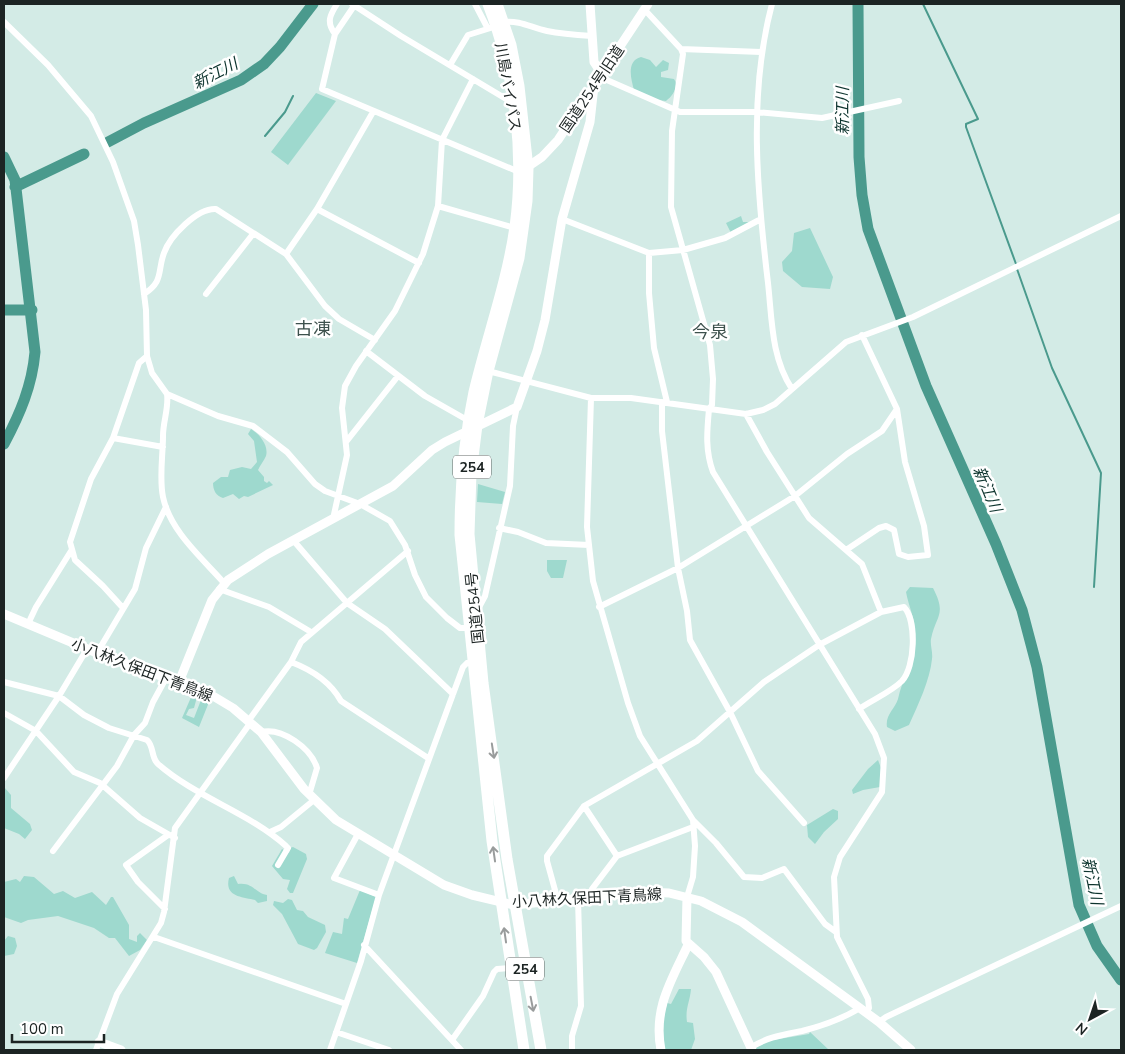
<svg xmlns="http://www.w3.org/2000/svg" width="1125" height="1054" font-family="'Nunito Sans','Noto Sans JP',sans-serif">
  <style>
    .green { fill: #9ed9ce }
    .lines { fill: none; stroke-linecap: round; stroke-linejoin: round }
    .stream { stroke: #4a9a8d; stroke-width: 2 }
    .river { stroke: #4a9a8d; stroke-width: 11 }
    .street { stroke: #fff; stroke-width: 6 }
    .secondary { stroke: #fff; stroke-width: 9 }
    .highway { stroke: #fff; stroke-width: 11 }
    .oneway { stroke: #999c9c }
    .labels { text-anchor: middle; stroke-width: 5; stroke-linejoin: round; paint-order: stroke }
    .shield { fill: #fff; stroke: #606665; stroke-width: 1 }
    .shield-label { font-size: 14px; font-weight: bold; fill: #1c2423 }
    .street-label { font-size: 15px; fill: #1c2423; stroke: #fff }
    .water-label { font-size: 16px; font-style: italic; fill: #0d342e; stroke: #fff }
    .quarter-label { font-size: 18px; fill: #3d514d; stroke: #fff }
  </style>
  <rect width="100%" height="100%" fill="#d3ebe6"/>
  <path class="green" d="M641,57L650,60L656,67L663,60L669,63L668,70L661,72V77L674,79C679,86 673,96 666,101L658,100L634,90C631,79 626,61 641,57Z
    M316,93L336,101L288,165L271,152Z
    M741,216L743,222H750L731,233L726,223Z
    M810,228L833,277L830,289L802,287L783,271L782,262L792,251L794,233Z
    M251,429C259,434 269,445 266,456C264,461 260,465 258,470L264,477V481L267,483L269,481L273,485L248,497L244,496L239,499L233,494L223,498C216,496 213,490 213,483L221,477H228L230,470L242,467L251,469L257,462L254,441L248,434Z
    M478,484L505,492L502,504L477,502Z
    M547,560H567L563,578H551L547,571Z
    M910,587L933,588C947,615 936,615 931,639C930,645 933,652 932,659C930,680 918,705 909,725L895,731L887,727C885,715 895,709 898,699C902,680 914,659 915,637C916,620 909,608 906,592Z
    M192,695L197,697L194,708L189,709L186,715L194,718L201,700L209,702L199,727L182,718Z
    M878,760L881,768L880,787L863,790L853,794L852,790L868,769Z
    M4,787L11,795V808L30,824L32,830L25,839L19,834L4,828Z
    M833,809L838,811V819L824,832L815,844L808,837L807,825Z
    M293,847L306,854L307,859L293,893H290L287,889L290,880L283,879L272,866L282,849L289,853L290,848Z
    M24,876L34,877L54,894L63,891L75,898L92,892L106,905L111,897H113L129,925V939L137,942V936L140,933L147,940L140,950L129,956L115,938H109L94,928L58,916L28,920L21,923L4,917V882L16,879L20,882Z
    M234,876L238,884C253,882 255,893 267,895V901L258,903L255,900C243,897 224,897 229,878Z
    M360,890L376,897L357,963L325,953L333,932L342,934L344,918L348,919Z
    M288,899L292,900L297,910L303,911L308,917L325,925L326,932L317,948L314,950L298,944L282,914L273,905L274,901L283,903Z
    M8,936L15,938L17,946L14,954L4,956V941Z
    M679,989H691C690,1002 685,1008 687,1022L693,1023L695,1039L691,1050H665L661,1033L667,1003L671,1004Z
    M810,1032L829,1050H756L754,1047L767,1041L809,1034Z"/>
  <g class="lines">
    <path class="stream" d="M923,4L978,119L966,124V127L1016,264
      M265,136L285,112L293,96
      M1017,269L1052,368L1101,473L1094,587"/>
    <path class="river" d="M858,4L859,157L862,195L868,229L926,386L996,544L1022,610L1037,667L1079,905L1097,946L1121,980
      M108,142L144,123L241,80L264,64L280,47L313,4
      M4,157L15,180L35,352C32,386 20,414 4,444
      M15,187L84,154
      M4,310H32"/>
    <path class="street" d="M352,4L401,36L513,103
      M475,4L487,27
      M772,4C748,94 757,191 768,283C772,319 771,357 792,389
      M354,6L335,34L322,89L519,172
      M644,9L681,49L683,54L672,131L671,207L710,345L713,379L712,405L709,409C707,431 705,450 713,472L875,734L884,758L882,792L840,857L834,877L837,937L868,999L869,1008L866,1013
      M4,22L48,65L91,116L113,162L134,221L138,245L146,310L147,356L152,373L167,394L218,416L253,426L287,452L315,484L325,491L360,504L390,521L405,545L415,575L426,597L447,618L460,628H470
      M504,22C520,20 532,28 547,31C562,34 577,35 592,36
      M335,34C326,22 330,15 337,4
      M681,49L761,52
      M450,65L468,35L497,26
      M600,77L680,112H757L822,118L899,101
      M438,206L515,228
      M317,209L419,263
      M562,219L649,253L683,250L725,238L761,219
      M649,253V293L654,348L667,402
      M286,254L317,209L373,112
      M144,294C164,281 157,272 164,253C170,236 197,208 216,209L286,254L325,306L339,319L375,340
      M206,294L253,234
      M366,351L425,396L469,421
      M488,371L591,398H631L746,414L763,410L775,404L846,342L913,317L1121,216
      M167,394C169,408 163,421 163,436C163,455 159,478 163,497C170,531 202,558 224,583
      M591,398L587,527L593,581L628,703L640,736L693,820L695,846L693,877L687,897
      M662,402V431L678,568L687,611L690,640L730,712L758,771L804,823
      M746,414L767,452L809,518L862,564L881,612
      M113,438L163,447
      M346,442L398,376
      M333,519L347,455L342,408L345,386L356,366L395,311L423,254L438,206L442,140L473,79
      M499,528L518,532L546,543L589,545
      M293,540L347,603L385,629L453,694
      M846,550L879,528L886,526L894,530L899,554L908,557L928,555L924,526L905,462L897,409
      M219,589L269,607L311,632
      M599,607L678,568L795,496L847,454L882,431L897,409L862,335
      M123,608L103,586L75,560L70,542L91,479L113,438L139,363L147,356
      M477,611L485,596L510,486L513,426L517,407
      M28,624L36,607L71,551
      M97,653L135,589L146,548L166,507
      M291,662C312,670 330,681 341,701L428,758
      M4,682L59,696L84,715L109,728L147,740C154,746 151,758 158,764C197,798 248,812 286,846L288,848L278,865
      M4,713L36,731L74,772L100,783L140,818L175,838
      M249,720L291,662L301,642L408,551
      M261,732C282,727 311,748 317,768L309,795
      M4,778L59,696L87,649
      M584,806L617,856L592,889V897
      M693,820L716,843L744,877L762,878L784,869L825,924L836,932
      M270,832L281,827L314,800
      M358,834L334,878L379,895
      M53,851L117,766L134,735L145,723L153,702L166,678
      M617,856L693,827
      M558,901L547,861V856L584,806L697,741L764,682L819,645L881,612L904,607C917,621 915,667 902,681C891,692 872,700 859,709
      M165,909L138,882L126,865L168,835
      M154,937L346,1004
      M364,945L461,1050
      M879,1022L886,1017L1121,906
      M336,1032L389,1050
      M452,1040L483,996L494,972L497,969L510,968
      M750,1048C767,1037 782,1035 802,1031C822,1026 842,1019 860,1008
      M96,1050L117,994L161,923L164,912L175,828L251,722
      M330,1050L361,961L379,895L463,667L467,663L473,662
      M572,1050V1036L581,1006L578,899"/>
    <path class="secondary" d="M590,4L594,62L602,74
      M523,170L542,157L558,140L648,4
      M4,614L97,653L208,693L233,708L261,732L304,789L336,820L444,885L472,895L514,905L643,892L669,893L701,901L742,922L879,1022L911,1050
      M179,682L212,600L228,580L268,554L393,486L432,450L445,442L517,407L537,351L545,320L562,219L590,122L594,86
      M687,897L686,941L704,957L716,972L752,1050
      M99,1042L121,1050
      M661,1050C653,1009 671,981 688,945"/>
    <path class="highway" d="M488,4C515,73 525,153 515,227C507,283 487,337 474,392C464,439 460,487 460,535L492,841L524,1050
      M497,4L511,45L519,86L528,168L527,201L519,258L488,371L477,425L471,473L469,534L483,683L507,859L541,1050"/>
  </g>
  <defs><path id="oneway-shaft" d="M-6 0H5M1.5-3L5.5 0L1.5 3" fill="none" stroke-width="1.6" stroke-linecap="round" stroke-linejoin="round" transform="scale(1.25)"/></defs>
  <g class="oneway">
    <use href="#oneway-shaft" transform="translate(493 751) rotate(81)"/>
    <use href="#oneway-shaft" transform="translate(494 854) rotate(-98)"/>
    <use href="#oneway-shaft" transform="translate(505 935) rotate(-98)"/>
    <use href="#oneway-shaft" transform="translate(532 1004) rotate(79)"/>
  </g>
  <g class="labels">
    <g class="shield">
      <rect x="453" y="455.5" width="38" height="23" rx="4"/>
      <rect x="506" y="957.5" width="38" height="23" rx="4"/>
    </g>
    <g class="shield-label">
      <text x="472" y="472">254</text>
      <text x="525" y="974">254</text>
    </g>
    <g class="street-label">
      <text transform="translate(508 87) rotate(80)" y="5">川島バイパス</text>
      <text transform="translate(592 89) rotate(-56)" y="5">国道254号旧道</text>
      <text transform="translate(475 608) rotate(-96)" y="5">国道254号</text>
      <text transform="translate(142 670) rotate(21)" y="5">小八林久保田下青鳥線</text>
      <text transform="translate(587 898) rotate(-3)" y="5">小八林久保田下青鳥線</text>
    </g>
    <g class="water-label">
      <text transform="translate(215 73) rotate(-27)" y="6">新江川</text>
      <text transform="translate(842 111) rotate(-90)" y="6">新江川</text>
      <text transform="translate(988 489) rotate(67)" y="6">新江川</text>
      <text transform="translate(1093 881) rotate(78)" y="6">新江川</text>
    </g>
    <g class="quarter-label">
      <text x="313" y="335">古凍</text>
      <text x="710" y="338">今泉</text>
    </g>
  </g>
  <rect width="1125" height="1054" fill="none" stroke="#1c2423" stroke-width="10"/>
  <g transform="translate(1090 1019) rotate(220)" stroke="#ffffff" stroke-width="4" paint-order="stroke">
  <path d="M0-4L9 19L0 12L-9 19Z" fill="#1c2423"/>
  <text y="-8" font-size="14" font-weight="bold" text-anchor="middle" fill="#1c2423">N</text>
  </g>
  <path d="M12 1034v8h92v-8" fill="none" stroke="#1c2423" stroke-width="2.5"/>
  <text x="20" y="1034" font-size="15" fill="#1c2423" stroke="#ffffff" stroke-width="4" paint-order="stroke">100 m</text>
</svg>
